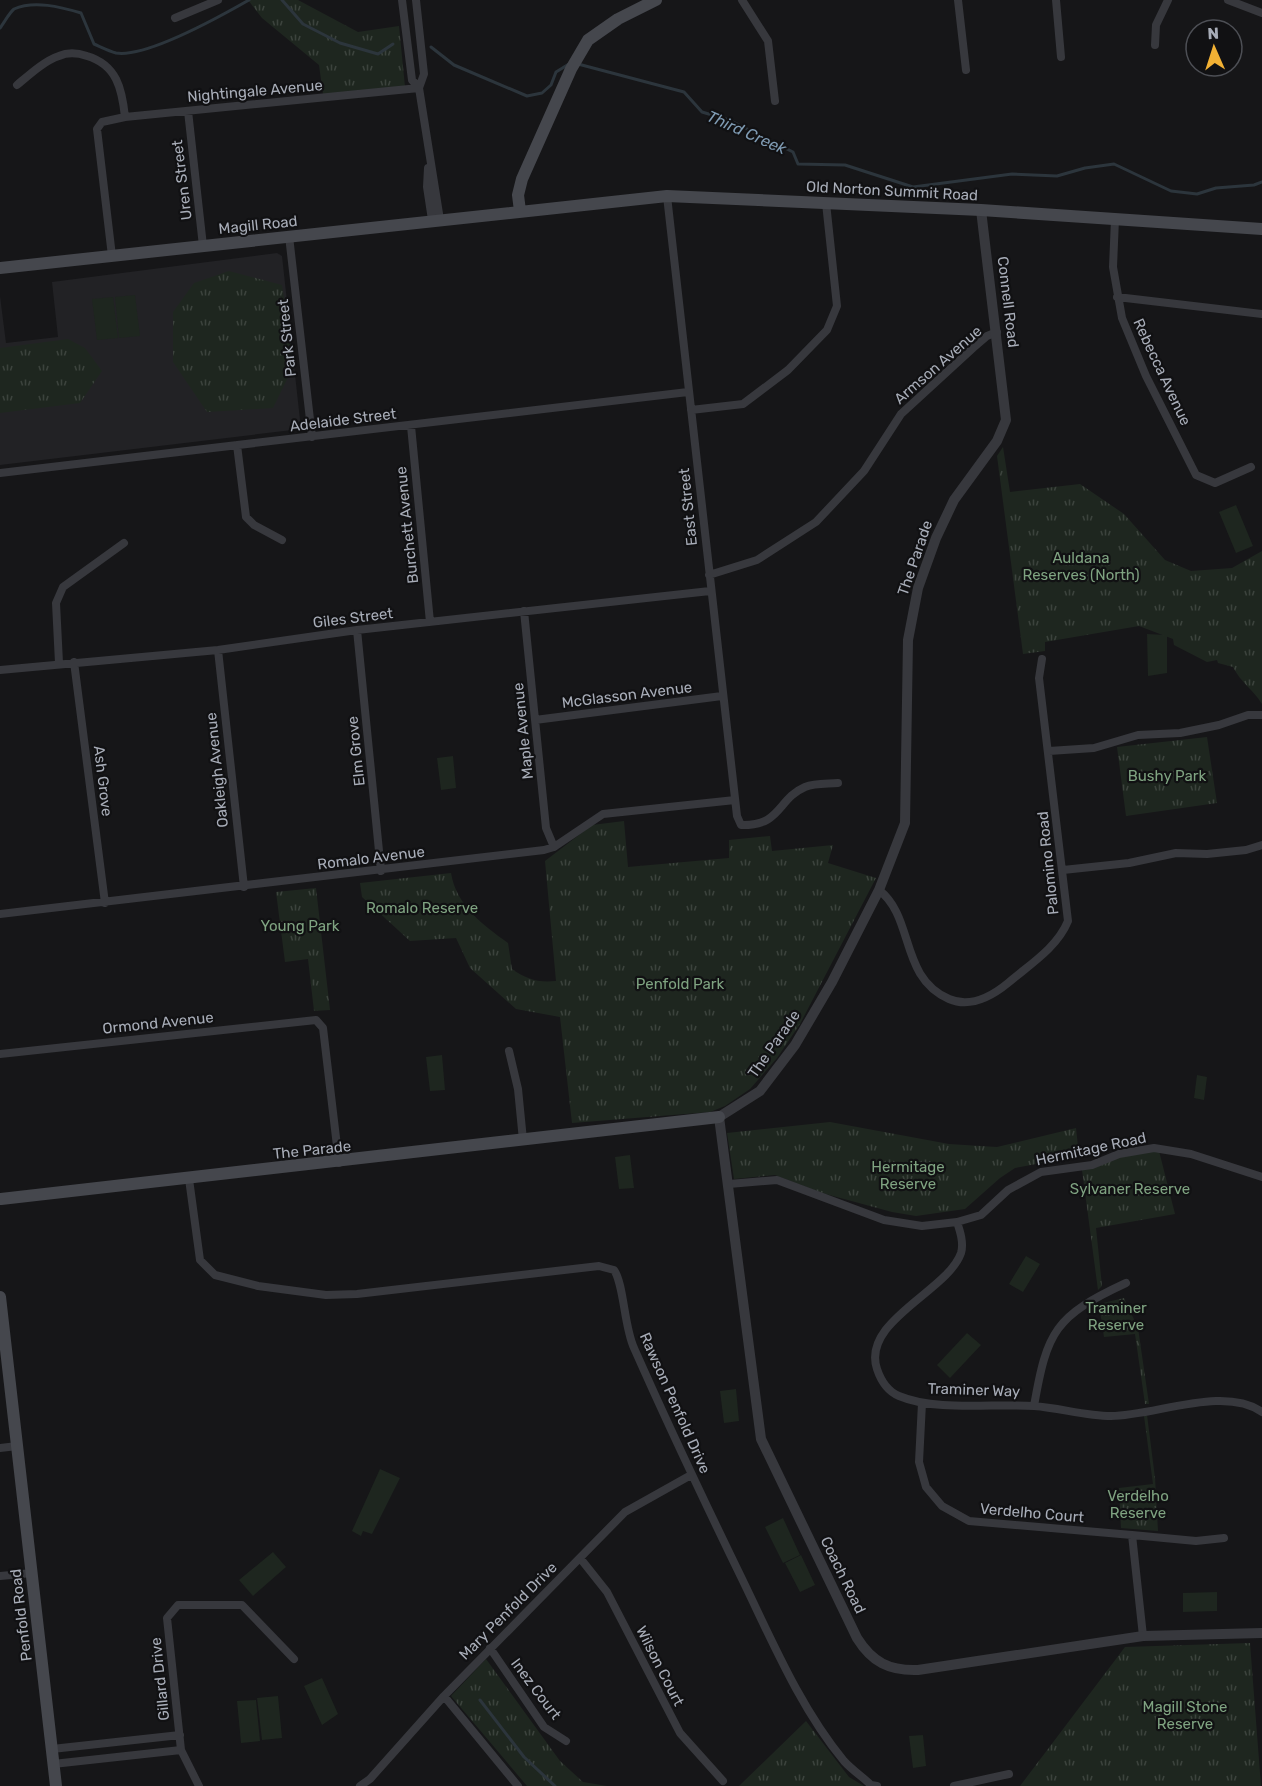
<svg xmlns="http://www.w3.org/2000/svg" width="1262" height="1786" font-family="Rubik,sans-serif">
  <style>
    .built { fill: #222225 }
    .grass { fill: #1e261f }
    .park { fill: url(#park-tufts) }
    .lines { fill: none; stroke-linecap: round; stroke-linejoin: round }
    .stream { stroke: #2c353c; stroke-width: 3 }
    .minor { stroke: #37383d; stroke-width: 8 }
    .tertiary { stroke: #37383d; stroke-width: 10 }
    .secondary { stroke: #45474d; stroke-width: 12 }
    .labels { text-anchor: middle; stroke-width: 4.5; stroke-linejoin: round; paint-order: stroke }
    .street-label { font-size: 15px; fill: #a8adb8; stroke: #111113 }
    .park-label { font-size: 15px; fill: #7fa381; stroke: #111113 }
    .water-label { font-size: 16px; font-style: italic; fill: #7f9bb3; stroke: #111113 }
  </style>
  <defs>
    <pattern id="park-tufts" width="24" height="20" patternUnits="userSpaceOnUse" patternTransform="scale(1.5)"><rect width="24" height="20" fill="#1e261f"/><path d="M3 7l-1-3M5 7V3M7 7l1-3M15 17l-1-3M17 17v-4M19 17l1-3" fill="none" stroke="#3c433d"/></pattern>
  </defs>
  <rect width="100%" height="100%" fill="#161618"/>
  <path class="built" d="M277,253L282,256L301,429L0,465V296L6,343L58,337L52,282Z"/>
  <path class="grass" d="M135,295L140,336L119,338L115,297Z
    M113,297L118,338L97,340L92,299Z
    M1236,505L1253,546L1236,553L1219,512Z
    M1147,634L1167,635V673L1148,676Z
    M453,756L456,788L441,790L437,758Z
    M442,1055L445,1090L430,1091L426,1057Z
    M1197,1075L1207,1077L1204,1100L1194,1098Z
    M630,1155L634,1188L619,1189L615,1157Z
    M1026,1256L1040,1264L1023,1292L1009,1284Z
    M967,1333L981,1345L950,1378L937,1365Z
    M736,1389L739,1421L724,1423L720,1391Z
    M380,1469L400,1478L372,1534L363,1531L361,1536L352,1531Z
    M783,1518L800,1555L783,1563L765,1527Z
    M273,1552L286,1567L253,1596L239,1580Z
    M801,1555L815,1585L800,1592L785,1563Z
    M1217,1592V1611L1183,1612V1593Z
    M322,1678L338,1714L322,1725L304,1686Z
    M278,1696L282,1738L262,1740L257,1698Z
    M256,1700L260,1741L241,1743L237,1701Z
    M923,1735L926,1766L913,1768L909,1736Z"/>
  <path class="park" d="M248,0H298L358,32L399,26L405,87L323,94L319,65L262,18Z
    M229,271L282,285L294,365L273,408L207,412L173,362V312L194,283Z
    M68,339L85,348L102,371L80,403L0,413V348Z
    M1003,447L1010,492L1080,484L1124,514L1165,560L1191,571L1232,568L1262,551V704C1253,689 1241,683 1233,667L1218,663L1217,660L1207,662L1174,645L1173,639L1139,626L1045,642V651L1023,654L997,456Z
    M1207,737L1217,803L1126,816L1117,747Z
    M624,821L628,867L729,858V840L770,836L772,851L833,845L828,863L876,878L800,1024L777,1058L750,1089L725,1106L710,1112L572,1123L560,1017L516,1009L470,968L456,938L410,941L362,897L360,883L451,873C456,905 483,925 508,943L512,969C526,979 538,983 556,981L545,861L592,825Z
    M316,888L330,1010L314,1011L308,959L285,962L276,892Z
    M830,1122L949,1144L997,1147L1076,1128L1079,1156L1015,1168L1000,1178L965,1209L916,1216L892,1212L822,1193L775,1175L734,1179L727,1133Z
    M1159,1151L1175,1214L1096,1228L1102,1286L1098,1290L1082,1170L1133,1153Z
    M1124,1298L1138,1328L1149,1404H1145L1135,1334L1104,1337L1099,1304Z
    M1147,1415L1155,1478L1158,1531L1121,1528L1119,1488L1153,1484L1144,1416Z
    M1250,1643L1261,1786H1020L1125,1647Z
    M486,1659L560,1761L583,1782L607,1786H527L451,1696Z
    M806,1721L849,1777L864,1786H739Z"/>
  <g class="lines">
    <path class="stream" d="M282,0L303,24L340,43L378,54L393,44
      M0,28C4,23 9,13 14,9C34,0 61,7 81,13L94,44C101,47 109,51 116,53C147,58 221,16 249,0
      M431,47L454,65L527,96L542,93L551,85L556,72L569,64
      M578,64L684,92L702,112L729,120L793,152L798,164L845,165L913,187L1012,174L1057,176L1085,168L1114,164L1171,191L1197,194L1216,188L1254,185L1262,182
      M480,1700L524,1757L555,1786"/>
    <path class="minor" d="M402,0L412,80L419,88L440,220
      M416,0L424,74L419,88
      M742,0L768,41L775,101
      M958,0L966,70
      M1056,0L1061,57
      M1228,0L1262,13
      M175,18L218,0
      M1155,45L1156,25L1168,0
      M17,85C29,75 44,61 59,56C68,52 78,53 87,56C117,65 122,89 125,117
      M188,111L203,246
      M428,168L427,187L432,220
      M667,196L737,816L741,825C782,826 777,799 805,787C815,783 827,784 838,783
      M1115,219L1113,267L1122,318L1146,376L1196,475L1215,483L1251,467
      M289,236L312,437
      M112,256L97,129L102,122L125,117L419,88
      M1117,297L1262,314
      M691,410L743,404L788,370L827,330L837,306L826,203
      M411,426L430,622
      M237,445L246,517L254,525L282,540
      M0,473L688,392
      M709,575L757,560L816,522L864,471L901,414L973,348L987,336L997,332
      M524,611L546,828L554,847
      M357,630L381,871
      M218,650L244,887
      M74,662L105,903
      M59,663L56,603L63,587L124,543
      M0,670L218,650L357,630L710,591
      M535,720L722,696
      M1049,751L1094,748L1138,735L1180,733L1219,725L1248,715H1262
      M1063,870L1129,863L1176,853L1207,854L1246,850L1262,845
      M879,890C915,918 899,977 949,999C970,1008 991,997 1008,983C1029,965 1057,948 1068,921L1039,678L1042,659
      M0,914L544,850L554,847L603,814L735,800
      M509,1051L518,1089L523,1140
      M0,1054L316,1020L323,1028L339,1163
      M189,1179L200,1260L215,1275L258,1286L326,1295L357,1294L599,1266L614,1270C624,1284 624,1327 634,1348C669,1427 706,1505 744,1583C773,1643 801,1709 844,1761C852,1770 863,1777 871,1785L877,1786
      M729,1184L777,1180L884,1220L922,1226L957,1222L981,1215L1008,1190L1041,1172L1092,1165L1119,1154L1154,1148L1191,1154L1262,1177
      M957,1222C960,1231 964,1243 961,1253C948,1291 861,1321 877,1369C881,1381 887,1391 899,1396C937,1412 994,1403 1034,1406C1060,1408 1086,1416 1111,1416C1155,1416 1224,1385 1262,1412
      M922,1403L919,1462L926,1487L942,1506L969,1521L1132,1535L1143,1636
      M1034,1406C1047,1331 1055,1316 1126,1283
      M0,1448L17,1446
      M1132,1535L1196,1541L1224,1538
      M580,1558L607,1592L680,1733L723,1781
      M0,1576L32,1573
      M490,1648L544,1727L566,1741
      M444,1696L518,1786
      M52,1749L180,1735
      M53,1764L181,1750
      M199,1786L181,1750L167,1618L178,1605H242L294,1659
      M360,1786L370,1779L444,1696L625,1512L691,1475
      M954,1786L1009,1774"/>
    <path class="tertiary" d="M981,210L1006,420L997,441L954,500L936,538L918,588L908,640L905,823L879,890L832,982L795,1045L760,1091L719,1117L761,1439L857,1638C872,1662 889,1671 918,1670L1143,1636L1262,1633"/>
    <path class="secondary" d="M520,211L518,195L522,179L571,69L588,40L618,19L656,0
      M0,268L667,196L981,210L1262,229
      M1,1199L719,1117
      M0,1297L56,1786"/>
  </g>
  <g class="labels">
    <g class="street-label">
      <text transform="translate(255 91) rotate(-5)" y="5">Nightingale Avenue</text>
      <text transform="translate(182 180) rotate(-97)" y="5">Uren Street</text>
      <text transform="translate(892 191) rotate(3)" y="5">Old Norton Summit Road</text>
      <text transform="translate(258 225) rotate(-6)" y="5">Magill Road</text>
      <text transform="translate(1008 302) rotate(83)" y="5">Connell Road</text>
      <text transform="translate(287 338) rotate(-96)" y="5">Park Street</text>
      <text transform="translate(938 365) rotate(-41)" y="5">Armson Avenue</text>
      <text transform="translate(1162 372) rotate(65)" y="5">Rebecca Avenue</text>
      <text transform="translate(343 420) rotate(-7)" y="5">Adelaide Street</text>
      <text transform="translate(688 507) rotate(-96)" y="5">East Street</text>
      <text transform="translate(407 525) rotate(-96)" y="5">Burchett Avenue</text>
      <text transform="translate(915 558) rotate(-71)" y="5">The Parade</text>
      <text transform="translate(353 618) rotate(-7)" y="5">Giles Street</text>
      <text transform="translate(627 695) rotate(-7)" y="5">McGlasson Avenue</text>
      <text transform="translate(523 731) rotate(-96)" y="5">Maple Avenue</text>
      <text transform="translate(356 751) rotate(-96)" y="5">Elm Grove</text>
      <text transform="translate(217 770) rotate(-96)" y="5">Oakleigh Avenue</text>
      <text transform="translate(103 781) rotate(83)" y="5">Ash Grove</text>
      <text transform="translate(371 858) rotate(-7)" y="5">Romalo Avenue</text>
      <text transform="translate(1048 863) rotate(-96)" y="5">Palomino Road</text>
      <text transform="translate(158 1023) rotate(-6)" y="5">Ormond Avenue</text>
      <text transform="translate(774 1044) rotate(-55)" y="5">The Parade</text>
      <text transform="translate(1091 1149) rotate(-12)" y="5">Hermitage Road</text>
      <text transform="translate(312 1150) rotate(-6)" y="5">The Parade</text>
      <text transform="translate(974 1390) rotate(2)" y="5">Traminer Way</text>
      <text transform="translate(675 1403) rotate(66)" y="5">Rawson Penfold Drive</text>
      <text transform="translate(1032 1513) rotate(5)" y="5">Verdelho Court</text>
      <text transform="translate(843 1575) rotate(64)" y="5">Coach Road</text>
      <text transform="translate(508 1611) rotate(-45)" y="5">Mary Penfold Drive</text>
      <text transform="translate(21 1615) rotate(-97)" y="5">Penfold Road</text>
      <text transform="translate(660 1666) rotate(63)" y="5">Wilson Court</text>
      <text transform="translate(160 1679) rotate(-96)" y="5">Gillard Drive</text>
      <text transform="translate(536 1689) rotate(53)" y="5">Inez Court</text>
    </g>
    <g class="park-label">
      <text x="1081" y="563">Auldana<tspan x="1081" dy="17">Reserves (North)</tspan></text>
      <text x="1167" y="781">Bushy Park</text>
      <text x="422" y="913">Romalo Reserve</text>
      <text x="300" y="931">Young Park</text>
      <text x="680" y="989">Penfold Park</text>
      <text x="908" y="1172">Hermitage<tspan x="908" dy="17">Reserve</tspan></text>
      <text x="1130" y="1194">Sylvaner Reserve</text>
      <text x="1116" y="1313">Traminer<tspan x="1116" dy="17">Reserve</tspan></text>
      <text x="1138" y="1501">Verdelho<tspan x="1138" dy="17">Reserve</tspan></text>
      <text x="1185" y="1712">Magill Stone<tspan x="1185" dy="17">Reserve</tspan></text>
    </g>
    <g class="water-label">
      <text transform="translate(747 132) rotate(24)" y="6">Third Creek</text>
    </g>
  </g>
  <g transform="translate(1214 48) rotate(357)"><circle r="28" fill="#111113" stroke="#4d4f55" stroke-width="1.5"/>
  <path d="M0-4.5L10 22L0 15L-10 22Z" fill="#f2b134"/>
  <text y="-9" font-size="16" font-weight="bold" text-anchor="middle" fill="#a8adb8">N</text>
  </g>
</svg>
